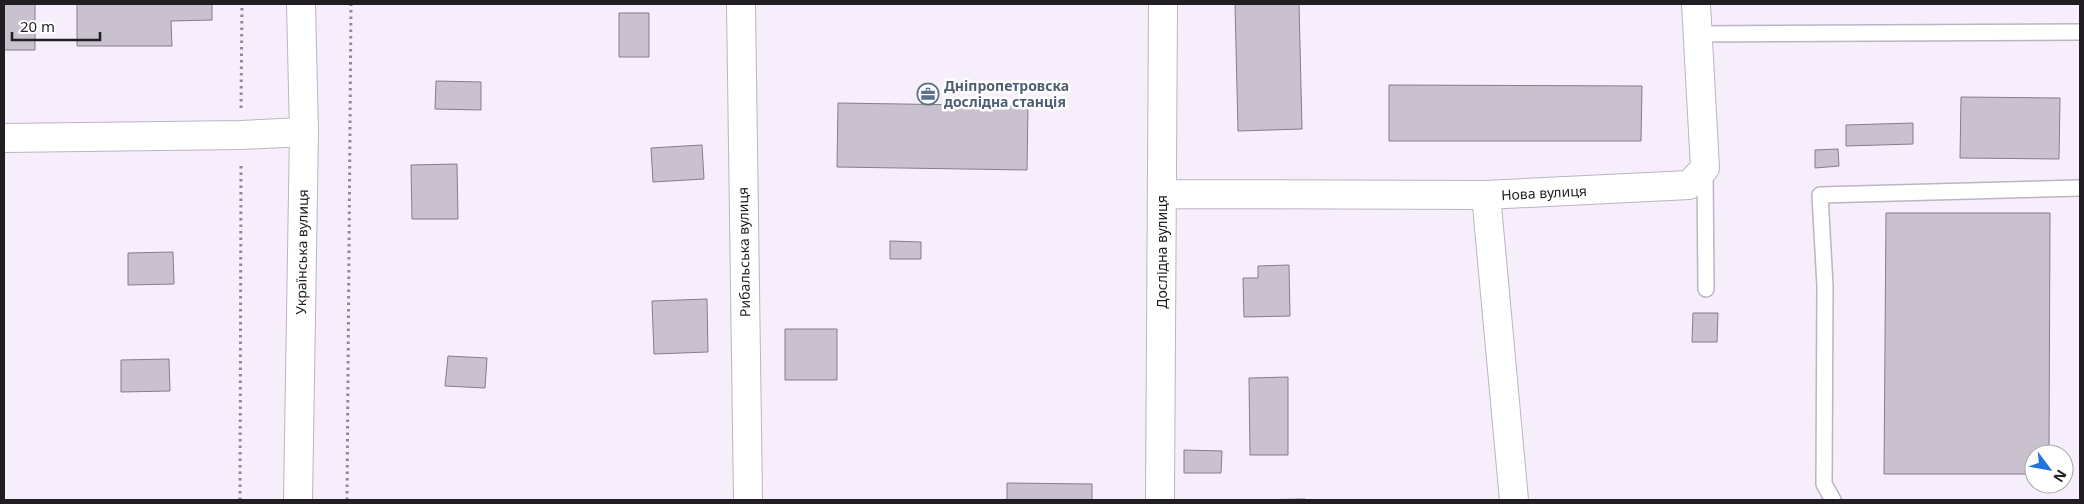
<svg xmlns="http://www.w3.org/2000/svg" width="2084" height="504" font-family="'Noto Sans',sans-serif">
  <style>
    .building { fill: #c9c1cd; stroke: #857e89 }
    .lines { fill: none; stroke-linecap: round; stroke-linejoin: round }
    .service-casing { stroke: #bcb4c1; stroke-width: 18 }
    .minor-casing { stroke: #bcb4c1; stroke-width: 30 }
    .secondary-casing { stroke: #bcb4c1; stroke-width: 30 }
    .path { stroke: #8f8993; stroke-width: 3; stroke-dasharray: 2.5 4; stroke-linecap: butt }
    .service { stroke: #fff; stroke-width: 15 }
    .minor { stroke: #fff; stroke-width: 28 }
    .secondary { stroke: #fff; stroke-width: 28 }
    .labels { text-anchor: middle; stroke-width: 5; stroke-linejoin: round; paint-order: stroke }
    .service-label { font-size: 14px; font-weight: bold; fill: #4e5e75; stroke: #fff; text-anchor: start }
    .street-label { font-size: 14px; fill: #211e23; stroke: #fff }
  </style>
  <rect width="100%" height="100%" fill="#f6eefb"/>
  <path class="building" d="M4,4H35V50H4Z
    M77,4H212V20L171,21L172,46H77Z
    M1235,4H1299L1302,129L1238,131Z
    M619,13H649V57H619Z
    M436,81L481,82V110L435,109Z
    M1389,85L1642,86L1641,141H1389Z
    M1961,97L2060,98L2059,159L1960,158Z
    M838,103L1028,106L1027,170L837,167Z
    M1913,123V144L1846,146V125Z
    M702,145L704,179L653,182L651,148Z
    M1838,149L1839,166L1815,168V150Z
    M457,164L458,219H412L411,165Z
    M1886,213H2050L2049,454H2034V474H1884Z
    M890,241L921,242V259H890Z
    M173,252L174,284L128,285V253Z
    M1289,265L1290,316L1244,317L1243,278H1258V266Z
    M707,299L708,352L654,354L652,301Z
    M1693,313H1718L1717,342H1692Z
    M785,329H837V380H785Z
    M448,356L487,358L485,388L445,386Z
    M169,359L170,391L121,392V360Z
    M1288,377V455H1250L1249,378Z
    M1184,450L1222,451L1221,473H1184Z
    M1007,483L1092,484V500H1007Z
    M1305,499V500H1252Z"/>
  <g class="lines">
    <g class="service-casing">
      <path id="service" d="M1698,34L2080,32
        M1705,168L1706,289
        M1833,500L1824,484L1825,286L1820,195L2080,188"/>
    </g>
    <g class="minor-casing">
      <path id="minor" d="M741,4L748,500
        M4,138L241,135L304,132
        M1162,194L1486,195
        M1160,500L1163,4
        M1514,500L1486,195L1689,185L1705,168L1696,4"/>
    </g>
    <g class="secondary-casing">
      <path id="secondary" d="M298,500L304,132L301,4"/>
    </g>
    <path class="path" d="M241,108L242,4
      M240,500L241,164
      M347,500L351,4"/>
    <use href="#service" class="service"/>
    <use href="#minor" class="minor"/>
    <use href="#secondary" class="secondary"/>
  </g>
  <defs>
    <g id="office-ring" transform="scale(1.125)"><circle r="9.5" fill="#fff" stroke="#5c6f8a" stroke-width="1.5"/><path d="M-6-3h4V-5.5h4V-3h4V5H-6ZM-1-4.5V-3h2v-1.5ZM-6 0V1H6V0Z" fill="#5c6f8a"/></g>
  </defs>
  <g fill-rule="evenodd">
    <use href="#office-ring" x="928" y="94"/>
  </g>
  <g class="labels">
    <g class="service-label">
      <text x="944" y="91">Дніпропетровска<tspan x="944" dy="16">дослідна станція</tspan></text>
    </g>
    <g class="street-label">
      <text transform="translate(1544 193) rotate(-3)" y="5">Нова вулиця</text>
      <text transform="translate(302 252) rotate(-89)" y="5">Українська вулиця</text>
      <text transform="translate(744 252) rotate(-91)" y="5">Рибальська вулиця</text>
      <text transform="translate(1162 252) rotate(-90)" y="5">Дослідна вулиця</text>
    </g>
  </g>
  <rect width="2084" height="504" fill="none" stroke="#211e23" stroke-width="10"/>
  <g transform="translate(2049 469) rotate(122)"><circle r="24" fill="#ffffff" stroke="#a6a5a7"/>
  <path d="M0-4L9 19L0 12L-9 19Z" fill="#2274de"/>
  <text y="-8" font-size="14" font-weight="bold" text-anchor="middle" fill="#211e23">N</text>
  </g>
  <path d="M12 32v8h88v-8" fill="none" stroke="#211e23" stroke-width="2.5"/>
  <text x="20" y="32" font-size="15" fill="#211e23" stroke="#ffffff" stroke-width="4" paint-order="stroke">20 m</text>
</svg>
